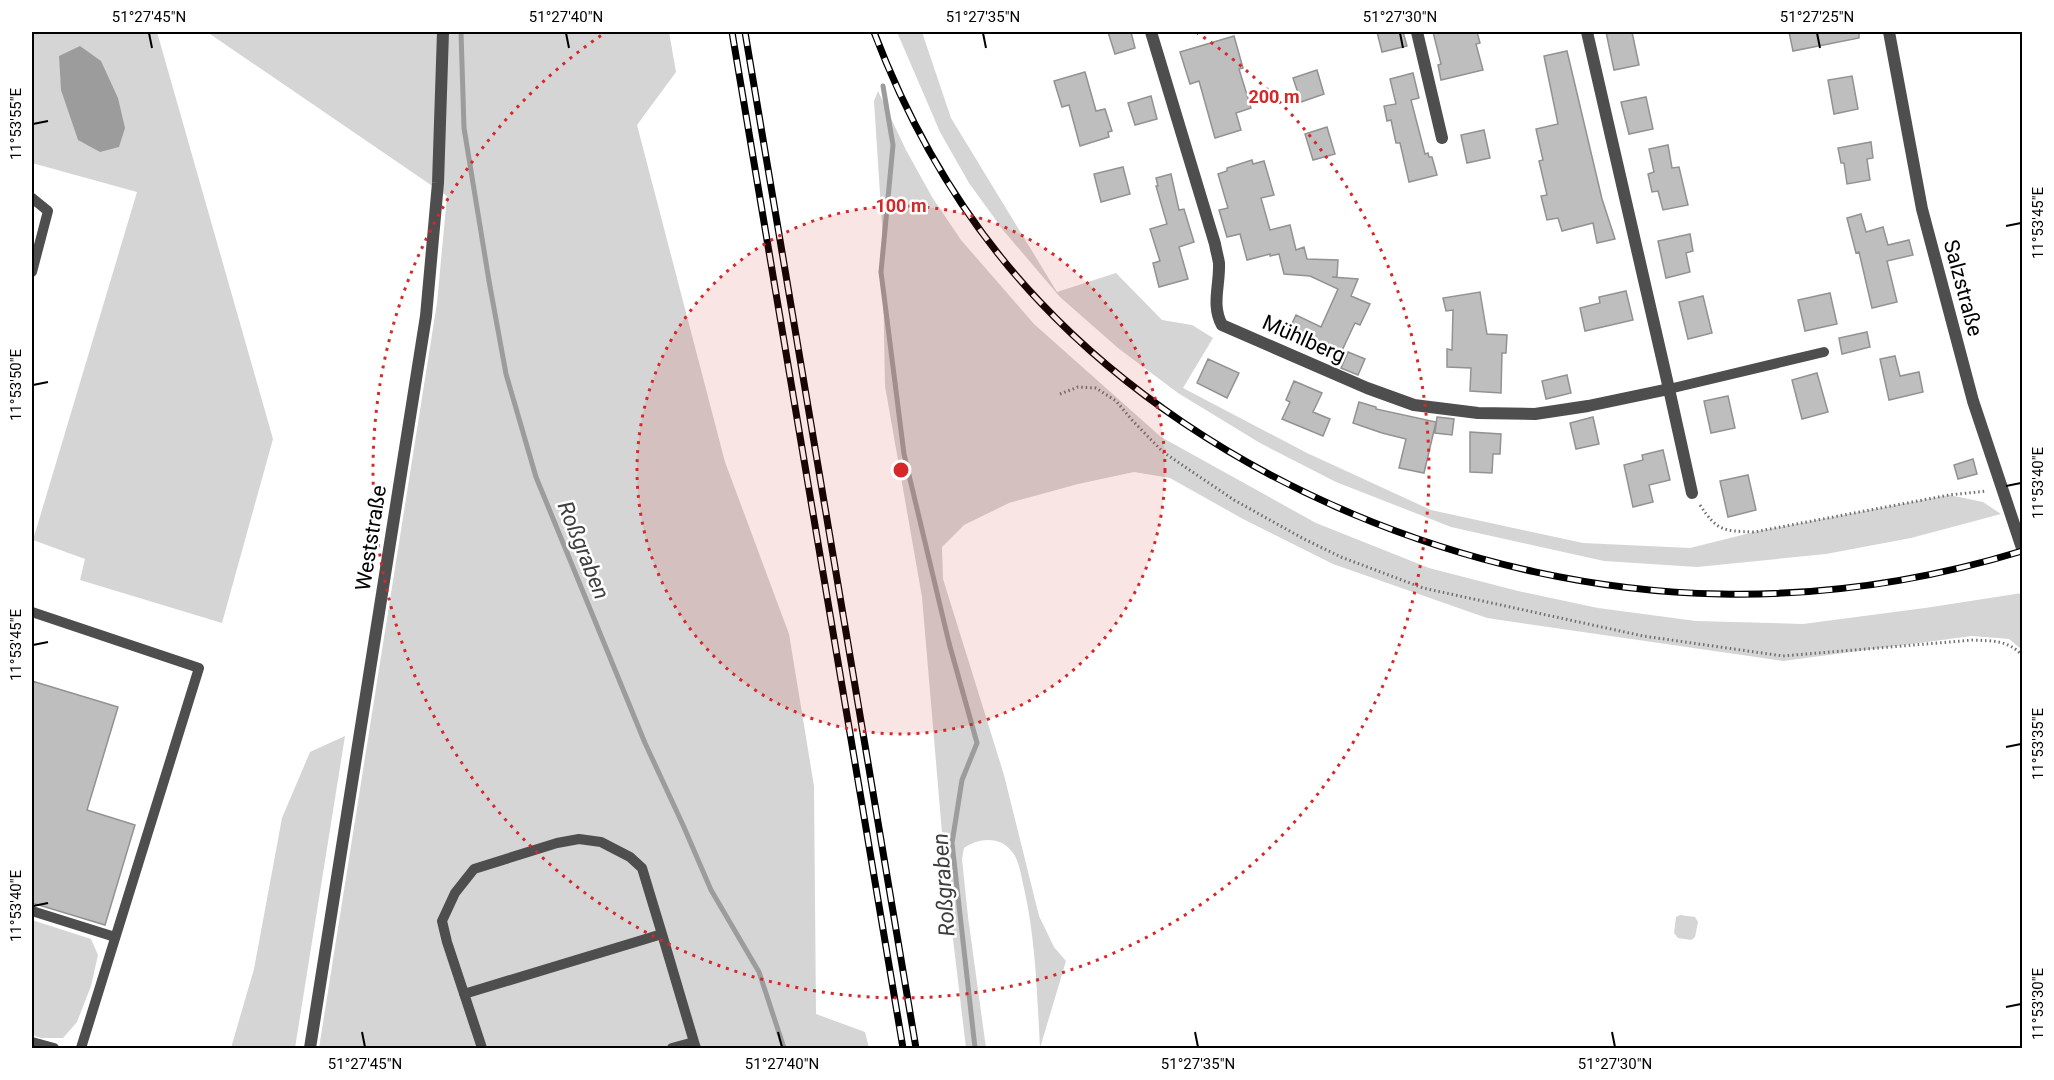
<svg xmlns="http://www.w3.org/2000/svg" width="2054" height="1080" font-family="Roboto,sans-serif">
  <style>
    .green { fill: #d5d5d5 }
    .water { fill: #9c9c9c }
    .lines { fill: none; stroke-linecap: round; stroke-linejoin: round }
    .stream { stroke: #9c9c9c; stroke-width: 5 }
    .building { fill: #bebebe; stroke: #929292; stroke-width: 1.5 }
    .path { stroke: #707070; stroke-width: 3; stroke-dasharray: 1.5 3; stroke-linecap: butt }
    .service { stroke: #4e4e4e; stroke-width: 10 }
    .minor { stroke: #4e4e4e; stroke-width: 12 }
    .tertiary { stroke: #4e4e4e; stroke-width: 12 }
    .rail-casing { stroke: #000; stroke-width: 7 }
    .rail { stroke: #fff; stroke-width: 4.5; stroke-dasharray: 14; stroke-linecap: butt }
    .ticks { fill: none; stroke: #000; stroke-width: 2 }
    .ring { fill: none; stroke: #d62828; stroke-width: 3; stroke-dasharray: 3 6 }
    .labels { text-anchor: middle; stroke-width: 5; stroke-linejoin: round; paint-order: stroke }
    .street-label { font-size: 21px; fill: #000; stroke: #fff }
    .water-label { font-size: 22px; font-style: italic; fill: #3d3d3d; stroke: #fff }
    .centre { fill: #d62828; stroke: #fff; stroke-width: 3 }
    .ring-label { font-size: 18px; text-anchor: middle; font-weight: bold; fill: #d62828; stroke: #fff; stroke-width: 5; stroke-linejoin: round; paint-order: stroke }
    .neatline { fill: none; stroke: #000; stroke-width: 2 }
    .ticks-label { font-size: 15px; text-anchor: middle; fill: #000 }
  </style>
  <rect width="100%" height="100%" fill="#fff"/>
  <path class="green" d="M32,32H157L273,439L222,623L80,580L85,559L33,540L137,192L32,163Z
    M207,32H669L676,72L637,125L725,462L789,634L814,786L816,1014L865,1032L869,1048H319L437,303L447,196Z
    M897,32H922L951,118L1057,292L1116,273L1162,320L1192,325L1213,338L1183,388L1307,453L1431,510L1583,543L1690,548L1754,532L1949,495L1983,502L2001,514L1911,538L1826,554L1697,567L1604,561L1451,527L1336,482L1260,443L1178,393L1118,348L1060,297L1003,230L969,183L940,132Z
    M878,91L906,150L932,197L961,240L1034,324L1161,437L1316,523L1429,568L1518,591L1598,608L1696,621L1803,624L1925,608L2022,593V650L2009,639L1972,636L1783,661L1487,618L1333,564L1243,519L1170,478L1134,472L1078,484L1009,503L964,525L942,547L943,579L1004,775L1039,916L1054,947L1066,961L1040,1048C1037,995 1036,941 1024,888C1021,876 1020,863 1013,853C1002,836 979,837 964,848L962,859L968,917L986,1048H966L946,880L922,597L885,386L882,225L874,101Z
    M345,736L295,1048H231L254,969L282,818L310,752Z
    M1680,915L1695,917L1698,922L1695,937L1691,940L1678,938L1674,933L1676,917Z
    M32,920L91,939L98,955L91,986L77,1022L63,1038H41L32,1035Z"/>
  <path class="water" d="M80,46L101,61L118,98L125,128L119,147L100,152L78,140L61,90L59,56Z"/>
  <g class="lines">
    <path class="stream" d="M461,32L464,128L489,281L506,374L536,477L645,743L683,825L711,890L759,972L784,1048
      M883,86L893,145L881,272L904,454L949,643L977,743L962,780L952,843L975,1048"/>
  </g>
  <path class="building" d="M1108,32H1131L1135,48L1115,54Z
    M1377,32H1403L1407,46L1382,52Z
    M1433,32H1477L1480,43L1476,44L1483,70L1441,80L1438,65L1441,64Z
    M1606,32H1632L1639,65L1614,70Z
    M1789,32H1859V38L1793,51Z
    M1234,36L1243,68L1239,69L1251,108L1236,113L1241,130L1215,138L1199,81L1190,84L1180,52Z
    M1567,51L1602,199L1615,239L1597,243L1593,223L1562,231L1558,218L1547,220L1541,196L1547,195L1539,161L1543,160L1536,129L1558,124L1544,56Z
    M1317,70L1324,94L1301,102L1293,78Z
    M1085,72L1096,111L1105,109L1112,131L1108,132L1109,137L1080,146L1069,105L1062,107L1054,81Z
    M1413,73L1419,98L1411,100L1425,154L1428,153L1429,157H1432L1437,175L1409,182L1400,143H1396L1391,120L1387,121L1384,106L1396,104L1390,79Z
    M1852,76L1858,109L1834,114L1828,80Z
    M1151,96L1157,119L1135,125L1128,103Z
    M1646,97L1653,129L1629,134L1621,102Z
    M1327,127L1335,154L1313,160L1305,134Z
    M1484,130L1490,158L1467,163L1461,135Z
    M1871,142L1873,158L1867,159L1870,180L1847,184L1844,163H1841L1838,148Z
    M1668,145L1672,168L1679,167L1688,205L1663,210L1658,191L1652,192L1648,174L1654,172L1649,149Z
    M1252,160L1253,164L1264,161L1274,195L1261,198L1270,230L1290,225L1296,250L1304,247L1307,259L1338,260L1337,277H1332L1358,279L1351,296L1370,304L1360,325L1355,323L1338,359L1287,334L1296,315L1321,327L1338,289L1310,276L1284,274L1279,254L1270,256V254L1247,260L1240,234L1227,237L1219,210L1228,208L1218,174L1227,171V168Z
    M1123,167L1130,194L1101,202L1094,174Z
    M1171,174L1179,210L1184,209L1194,242L1179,247L1188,279L1159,287L1153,263L1160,261L1150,229L1167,224L1156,186H1158L1156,178Z
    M1861,214L1866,232L1883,227L1888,245L1909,240L1913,255L1887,261L1897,302L1872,308L1859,252L1856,253L1847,218Z
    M1690,234L1693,251L1686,253L1690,272L1666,278L1658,241Z
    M1626,291L1633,320L1585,331L1580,308L1600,303L1599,297Z
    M1480,292L1487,334L1507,335L1506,353H1502L1501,393L1470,391L1471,368L1447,367V349L1452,350L1453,310L1446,311L1443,298Z
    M1830,293L1837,324L1805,331L1798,300Z
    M1703,296L1712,333L1688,339L1679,302Z
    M1867,332L1870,347L1842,354L1839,338Z
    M1348,352L1365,359L1358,375L1341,368Z
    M1895,356L1900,376L1919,372L1923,392L1889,400L1880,359Z
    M1208,359L1239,373L1227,398L1197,383Z
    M1817,373L1828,412L1802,419L1792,380Z
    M1567,375L1571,393L1546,399L1542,381Z
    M1294,381L1322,393L1313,412L1330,419L1323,436L1282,419L1290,402L1286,400Z
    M1728,396L1735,428L1711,433L1704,401Z
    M1359,402L1376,407V409L1436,422L1424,473L1399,468L1406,439L1382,433L1353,423Z
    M1437,417L1454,419L1452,435L1435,433Z
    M1593,417L1599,444L1576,449L1570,423Z
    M1470,432L1501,434L1500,454H1493L1492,473L1470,472Z
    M1663,450L1670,480L1649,485L1653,502L1633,507L1624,465L1643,460L1642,455Z
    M1973,459L1977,474L1958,479L1954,465Z
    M1748,475L1756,510L1728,517L1720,481Z
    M32,681L118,707L87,810L135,825L105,925L32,903Z"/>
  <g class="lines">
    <path class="path" d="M1060,394L1078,387L1096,388L1116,401L1132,420L1163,452L1234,500L1304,539L1341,557L1423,588L1643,636L1783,656L1973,640C1992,641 2008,640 2022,655
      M1700,505C1717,531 1723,531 1754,532L1949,495L1987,491"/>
    <path class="service" d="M32,198L48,211L32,272
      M1669,389L1824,352
      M32,612L199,668L81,1048
      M32,911L115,937
      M464,994L662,934L694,1042
      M32,1042L54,1048
      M482,1048L447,942L442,921L455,893L474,869L557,843L579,839L601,842L630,857L642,868L662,934
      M672,1048L694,1042L696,1048"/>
    <path class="minor" d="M1151,32L1215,244C1216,250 1218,257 1219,263C1220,285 1211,305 1222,325L1367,388L1414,405L1478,413L1535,414L1588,406L1669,389L1587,32
      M1417,32L1442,138
      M1669,389L1692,493
      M310,1048L426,316L438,183L443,32"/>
    <path class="tertiary" d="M1889,32L1922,209L1973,401L2022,548"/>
    <g class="rail-casing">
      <path id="rail" d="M732,32L903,1048
        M745,32L916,1048
        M874,32C912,132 966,224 1040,302C1209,481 1476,590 1721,594C1824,596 1924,581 2022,551"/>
    </g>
    <use href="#rail" class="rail"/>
  </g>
  <path class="ticks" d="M149,33L152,48M566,33L569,48M983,33L986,48M1400,33L1403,48M1817,33L1820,48M33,124L48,121M2006,226L2021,223M33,385L48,382M2006,486L2021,483M33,645L48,642M2006,747L2021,744M33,906L48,903M2006,1007L2021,1004M362,1032L365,1047M778,1032L782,1047M1195,1032L1198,1047M1612,1032L1615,1047"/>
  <circle cx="901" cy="470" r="264" fill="#d62828" fill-opacity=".12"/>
  <g class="ring">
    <circle cx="901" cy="470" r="264"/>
    <path d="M1196 32A528 528 0 1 1 606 32"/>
  </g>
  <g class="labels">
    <g class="street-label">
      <text transform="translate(1963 288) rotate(75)" y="7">Salzstraße</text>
      <text transform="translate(1304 339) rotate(24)" y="7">Mühlberg</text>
      <text transform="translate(371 538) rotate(-81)" y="7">Weststraße</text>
    </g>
    <g class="water-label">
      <text transform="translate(584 550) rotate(68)" y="8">Roßgraben</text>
      <text transform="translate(943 885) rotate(-94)" y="8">Roßgraben</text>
    </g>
  </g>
  <circle cx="901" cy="470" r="9" class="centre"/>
  <g class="ring-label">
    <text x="1274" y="103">200 m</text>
    <text x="901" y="212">100 m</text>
  </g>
  <rect width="2054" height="1080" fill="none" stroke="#ffffff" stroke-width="66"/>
  <rect x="33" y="33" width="1988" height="1014" class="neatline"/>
  <g class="ticks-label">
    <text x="149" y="22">51°27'45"N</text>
    <text x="566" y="22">51°27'40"N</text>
    <text x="983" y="22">51°27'35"N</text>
    <text x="1400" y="22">51°27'30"N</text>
    <text x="1817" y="22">51°27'25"N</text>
    <text transform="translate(16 124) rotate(-90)" y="5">11°53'55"E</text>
    <text transform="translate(2038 223) rotate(-90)" y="5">11°53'45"E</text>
    <text transform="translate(16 385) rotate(-90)" y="5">11°53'50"E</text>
    <text transform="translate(2038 483) rotate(-90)" y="5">11°53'40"E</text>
    <text transform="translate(16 645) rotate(-90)" y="5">11°53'45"E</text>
    <text transform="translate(2038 744) rotate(-90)" y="5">11°53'35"E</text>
    <text transform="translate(16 906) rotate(-90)" y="5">11°53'40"E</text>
    <text transform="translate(2038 1004) rotate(-90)" y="5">11°53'30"E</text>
    <text x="365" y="1069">51°27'45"N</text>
    <text x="782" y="1069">51°27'40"N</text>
    <text x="1198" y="1069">51°27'35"N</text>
    <text x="1615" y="1069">51°27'30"N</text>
  </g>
</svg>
